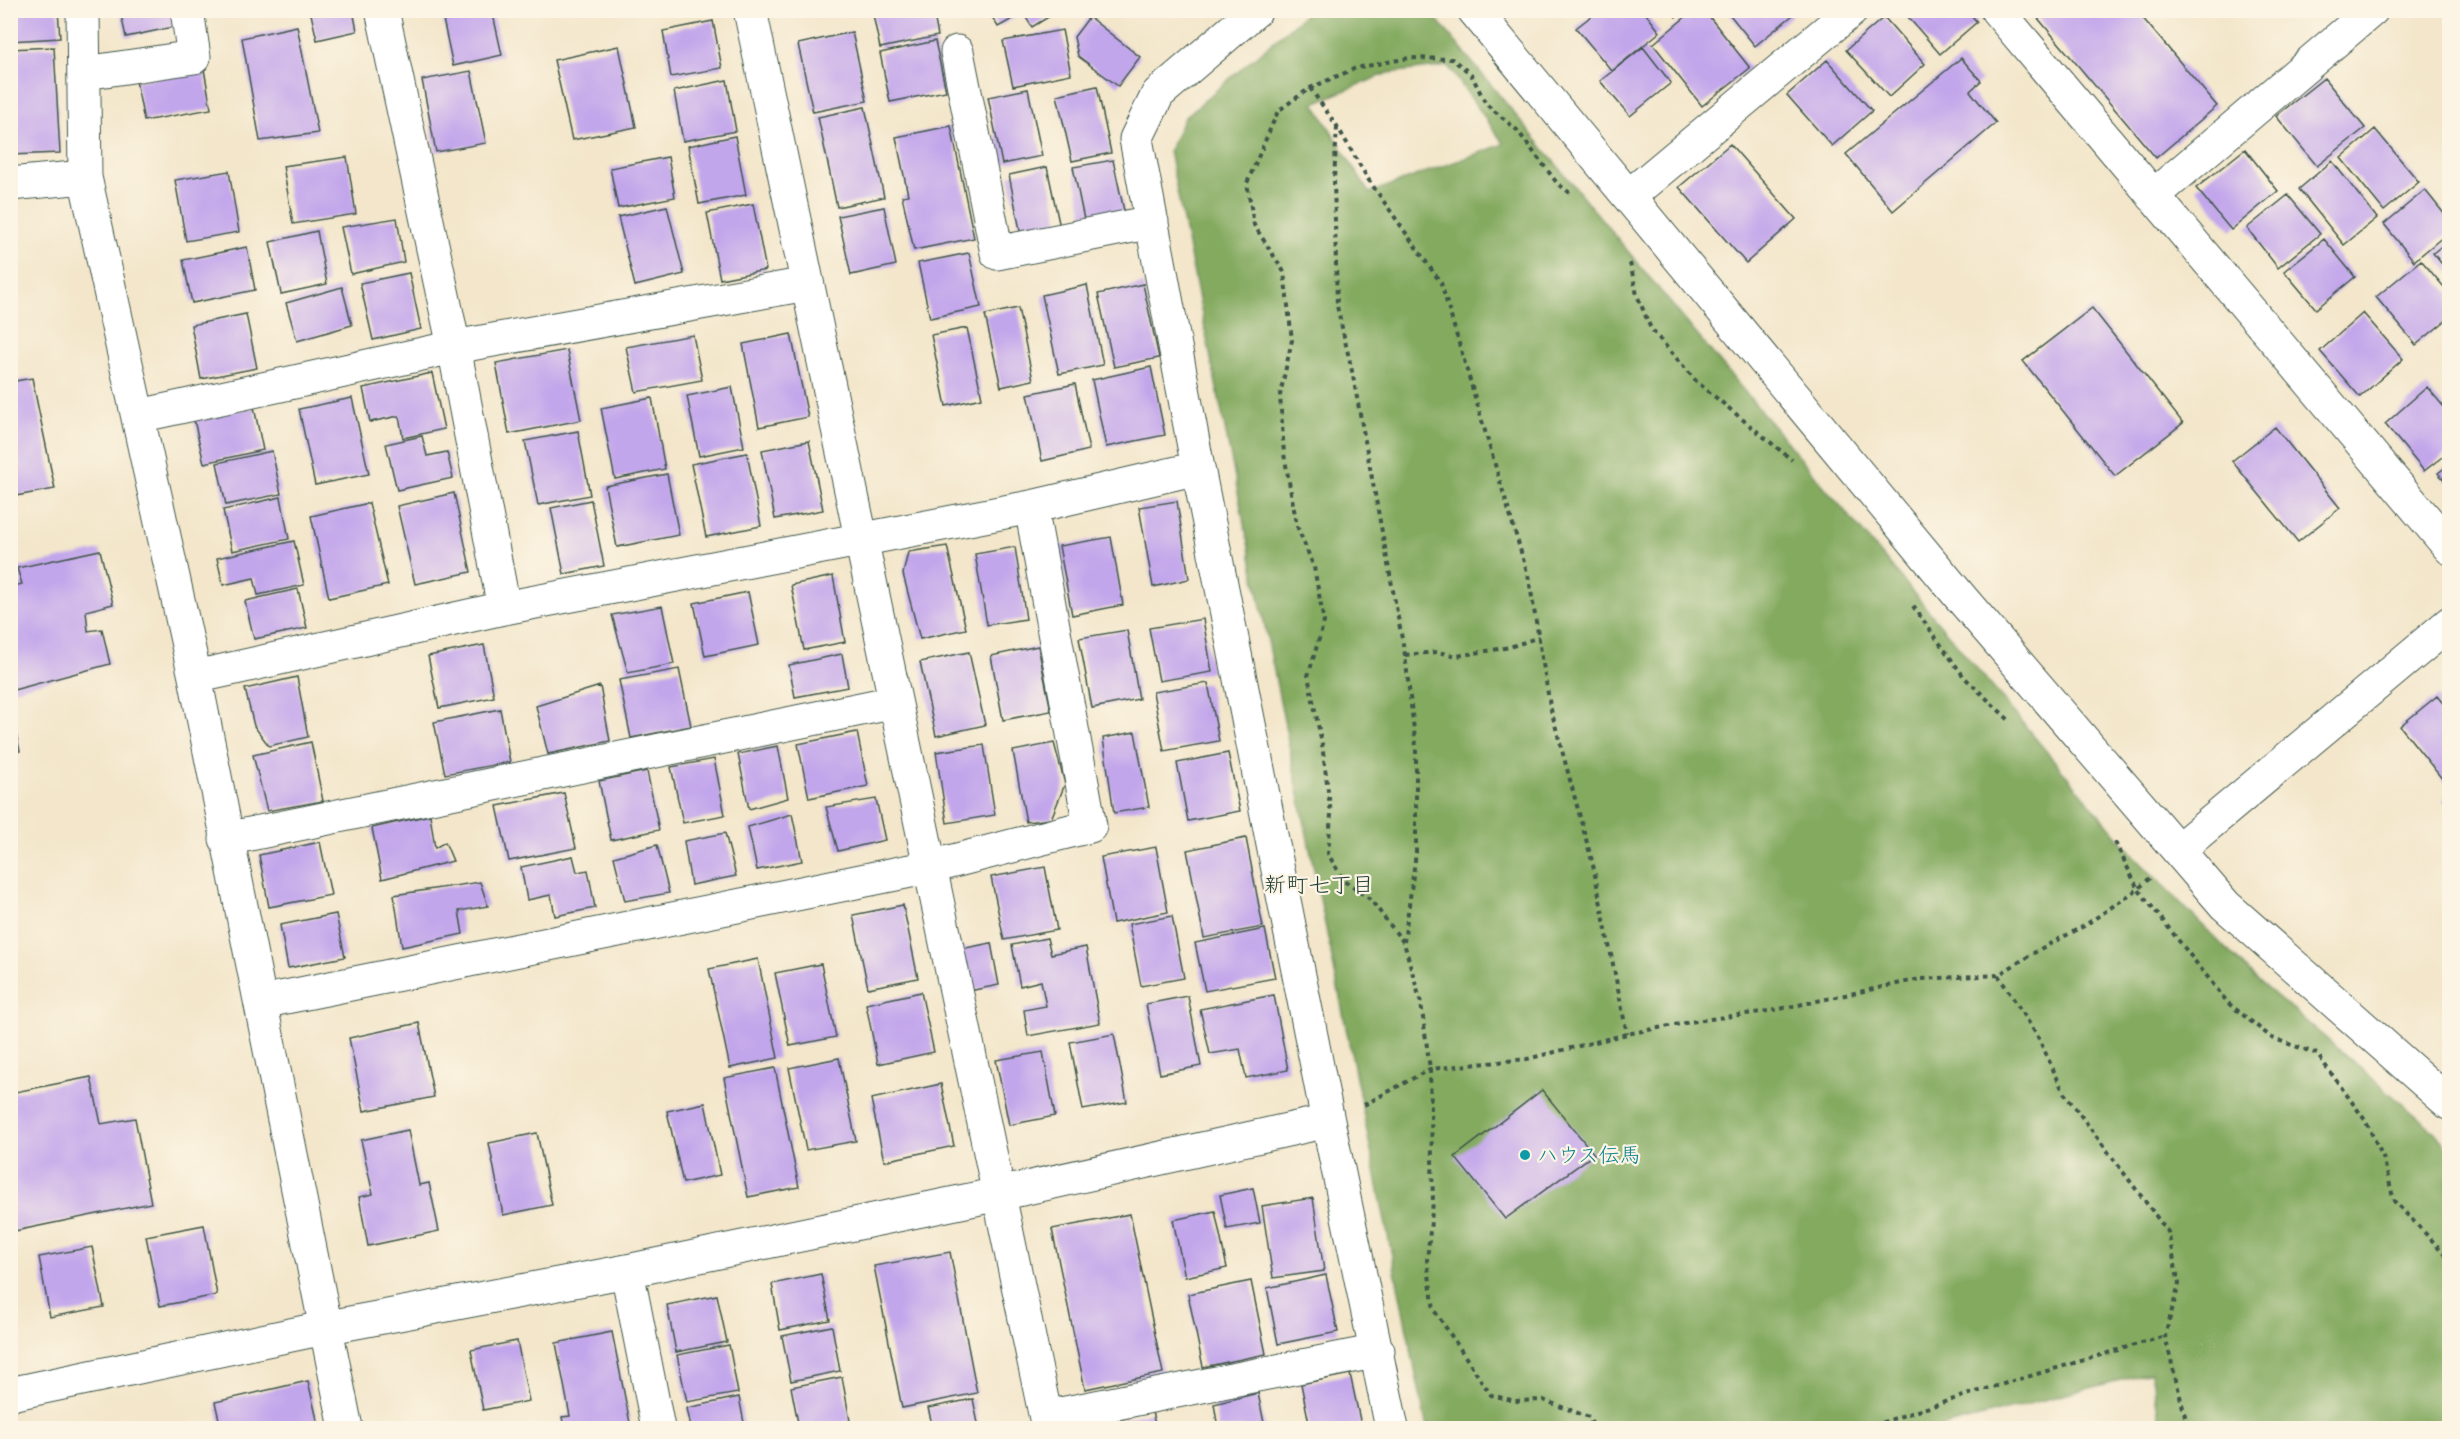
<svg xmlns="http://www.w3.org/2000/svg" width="2460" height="1439" font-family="Sriracha,'Klee One',sans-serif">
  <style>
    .forest { fill: #84aa60; stroke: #52744a; stroke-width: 1.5; fill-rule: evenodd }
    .building { fill: #c2a6eb }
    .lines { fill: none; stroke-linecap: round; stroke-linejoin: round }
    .minor-casing { stroke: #3f564a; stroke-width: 35 }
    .path { stroke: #3f564a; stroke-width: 4; stroke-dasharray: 4.5 4.5; stroke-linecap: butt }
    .minor { stroke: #fff; stroke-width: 33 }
    .culture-dot { fill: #0f9aa8; stroke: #fcf5e5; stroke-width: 2 }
    .labels { text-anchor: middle; stroke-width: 4.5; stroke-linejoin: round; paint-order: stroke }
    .culture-label { font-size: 21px; fill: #0d838f; stroke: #fcf5e5; text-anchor: start }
    .neighbourhood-label { font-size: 22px; fill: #1f3d34; stroke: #fcf5e5 }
  </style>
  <rect width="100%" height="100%" fill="#fcf5e5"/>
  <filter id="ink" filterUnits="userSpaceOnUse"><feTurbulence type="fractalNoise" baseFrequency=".0167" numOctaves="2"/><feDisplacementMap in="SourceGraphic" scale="12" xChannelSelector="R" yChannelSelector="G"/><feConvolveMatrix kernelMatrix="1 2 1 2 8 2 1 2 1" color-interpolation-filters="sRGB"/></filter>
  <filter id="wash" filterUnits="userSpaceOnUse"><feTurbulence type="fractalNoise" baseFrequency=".008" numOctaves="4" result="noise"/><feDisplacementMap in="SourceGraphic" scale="24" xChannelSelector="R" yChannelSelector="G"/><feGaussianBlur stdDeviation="1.35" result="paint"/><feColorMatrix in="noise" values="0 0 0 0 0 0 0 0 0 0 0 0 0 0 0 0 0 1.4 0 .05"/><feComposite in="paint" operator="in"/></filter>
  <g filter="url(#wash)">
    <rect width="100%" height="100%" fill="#f3e6ca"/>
    <path class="forest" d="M1309,11H1430L1687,323L2135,857L2252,975L2434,1131L2449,1150V1428H2161L2151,1372L1937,1428H1439L1426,1424L1169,151L1184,118ZM1448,66L1504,144L1369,193L1314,103L1388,73Z"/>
    <g id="blocks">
      <path class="building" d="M10,10H58L60,38L10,41Z
        M120,10H180L183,25L126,37Z
        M310,10H353L357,31L317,40Z
        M441,10H492L502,55L453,66Z
        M872,10H933L938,36L880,48Z
        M988,10H1060L1032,27L1023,13L998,27Z
        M1599,10H1643L1660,32L1612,71L1576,28Z
        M1670,10H1684L1676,17Z
        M1694,10H1704L1750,68L1702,106L1653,44Z
        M1726,10H1789L1793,15L1755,46Z
        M1902,10H1967L1977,22L1940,54Z
        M2031,10H2136L2217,106L2156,158Z
        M1089,17L1140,57L1118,86L1078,56L1074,37Z
        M1884,17L1925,64L1889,97L1846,50Z
        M713,21L722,68L671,77L663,31Z
        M297,26L318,133L260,141L242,38Z
        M1062,30L1071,74L1013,86L1003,41Z
        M852,32L867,101L813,112L798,44Z
        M935,41L946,91L890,102L880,53Z
        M619,46L636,127L572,140L554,60Z
        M54,47L60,153L10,155V49Z
        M1643,47L1671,83L1630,116L1600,81Z
        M1961,58L1981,81L1970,91L1996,123L1893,211L1846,154Z
        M1827,60L1872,111L1832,146L1787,95Z
        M204,69L211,109L144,121L136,81Z
        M471,71L486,143L436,152L422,80Z
        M2324,78L2365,128L2317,166L2276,116Z
        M727,80L736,131L683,141L674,91Z
        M1097,86L1111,153L1072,161L1057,95Z
        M1028,89L1042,156L1002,164L988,97Z
        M865,107L884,197L837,207L818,117Z
        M951,126L974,238L914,250L902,196L908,195L896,137Z
        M2375,129L2419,182L2384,211L2341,158Z
        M735,136L746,195L699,204L688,146Z
        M1730,144L1796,219L1746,263L1679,187Z
        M2245,149L2278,191L2231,230L2196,188Z
        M347,157L356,214L293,224L283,166Z
        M668,157L675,197L618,208L610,168Z
        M1113,160L1126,220L1086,229L1073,167Z
        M2332,161L2377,218L2344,245L2299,189Z
        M1047,167L1062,237L1023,245L1009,175Z
        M229,171L239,232L186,241L175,180Z
        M2425,190L2450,221V231L2414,261L2384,224Z
        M2288,195L2320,234L2278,268L2247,228Z
        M753,204L766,270L720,279L707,213Z
        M667,206L684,274L635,286L618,217Z
        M884,207L896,265L851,275L838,216Z
        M397,218L404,262L351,274L341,227Z
        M317,231L327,284L281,294L270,242Z
        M2324,239L2355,277L2316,309L2284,271Z
        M2450,239V274L2433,253Z
        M247,247L255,290L192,303L183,260Z
        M969,253L981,307L930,318L918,263Z
        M2421,260L2450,294V317L2416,345L2376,297Z
        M409,273L421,329L373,340L360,283Z
        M1143,284L1159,358L1114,367L1098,294Z
        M1087,285L1103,365L1059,374L1042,295Z
        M342,287L352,325L297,341L286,303Z
        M1018,308L1033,380L1001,387L985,315Z
        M2092,308L2183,423L2115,476L2023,361Z
        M2363,313L2403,359L2360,397L2320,351Z
        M246,314L257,368L201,379L191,325Z
        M967,328L982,398L946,406L931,335Z
        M791,334L808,417L759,427L743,344Z
        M693,335L702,380L636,392L626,347Z
        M567,350L581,420L509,434L496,363Z
        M1151,367L1165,435L1106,447L1092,380Z
        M432,373L444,429L403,438L399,416L370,422L363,388Z
        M32,378L55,489L10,497V382Z
        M1075,384L1089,450L1042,461L1028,394Z
        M732,387L744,447L699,456L687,396Z
        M2427,387L2450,414V451L2424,471L2385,424Z
        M352,398L369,474L315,485L299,409Z
        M652,398L665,469L615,479L601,408Z
        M254,407L263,450L204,463L194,420Z
        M2275,427L2340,508L2298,542L2232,461Z
        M578,431L590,495L538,505L525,441Z
        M422,436L427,456L447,452L453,478L397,490L386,444Z
        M809,441L823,510L775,519L762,450Z
        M272,451L281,494L226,505L217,463Z
        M747,453L761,526L706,537L691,464Z
        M2450,464V486L2438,473Z
        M667,474L679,535L617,547L605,486Z
        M454,493L471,572L415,584L397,506Z
        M281,497L289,539L232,551L223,510Z
        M591,500L604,566L564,574L551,508Z
        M1177,501L1189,579L1153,587L1139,507Z
        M369,503L388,585L329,598L311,516Z
        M1111,537L1123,605L1072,615L1059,546Z
        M294,541L304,585L258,595L254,578L223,585L217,558Z
        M947,546L966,629L920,639L903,574L908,552Z
        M1015,547L1026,619L987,625L975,554Z
        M100,550L113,604L86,611L88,631L102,629L110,664L10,691V587L22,584L17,568Z
        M833,576L845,642L804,650L791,585Z
        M298,589L307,628L254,639L245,601Z
        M748,592L759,645L705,656L694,603Z
        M662,606L674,664L628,673L612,615Z
        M1203,619L1212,672L1159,681L1149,628Z
        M1127,630L1139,699L1092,708L1079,638Z
        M484,645L494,697L439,708L428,656Z
        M1038,646L1051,711L1003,720L991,656Z
        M969,652L985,725L936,736L920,662Z
        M842,654L848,687L795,697L789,665Z
        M679,669L691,726L631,738L619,680Z
        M297,677L308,737L269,746L254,726L245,689Z
        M1208,683L1219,741L1164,751L1153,692Z
        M600,686L610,741L548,754L536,706Z
        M2437,696L2450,712V783L2447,785L2400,726Z
        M10,707L20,751L10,754Z
        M500,709L510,762L445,774L434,722Z
        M857,732L868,786L809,798L798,744Z
        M1135,732L1149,807L1114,813L1103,738Z
        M311,742L323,801L267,811L253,755Z
        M1054,743L1065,784L1051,819L1026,822L1013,751Z
        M984,745L995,815L947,823L936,752Z
        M778,746L788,798L749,809L738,754Z
        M1228,753L1240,811L1188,821L1177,763Z
        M714,759L725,815L683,823L671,767Z
        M647,771L659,830L611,840L599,781Z
        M564,793L576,848L509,861L497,806Z
        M2450,794V806L2443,799Z
        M876,799L885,840L838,851L826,807Z
        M792,814L802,861L757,870L748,827Z
        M430,815L435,848L445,842L453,861L382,879L372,828Z
        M725,833L736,876L691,885L684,841Z
        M1246,838L1263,927L1204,938L1187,850Z
        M320,842L331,895L269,907L259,855Z
        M657,845L669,893L625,901L614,857Z
        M1156,847L1168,912L1113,923L1101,857Z
        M573,856L577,872L588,870L595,908L555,916L551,895L527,900L521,867Z
        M1045,867L1057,930L1004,940L991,877Z
        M480,882L488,906L459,911L463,934L402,947L394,895Z
        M903,905L918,978L868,988L853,915Z
        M336,914L345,957L288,968L280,925Z
        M1172,916L1184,978L1141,986L1129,924Z
        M1265,929L1275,978L1205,991L1195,943Z
        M1047,938L1051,954L1086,947L1100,1023L1028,1036L1024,1010L1046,1006L1041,981L1020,986L1012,945Z
        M991,943L999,985L964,992L956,950Z
        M758,959L778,1058L730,1068L709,969Z
        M821,964L836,1037L790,1046L775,973Z
        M921,992L934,1052L878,1064L866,1004Z
        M1274,995L1288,1070L1246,1078L1240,1049L1210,1054L1200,1009Z
        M1188,996L1201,1066L1160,1074L1146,1004Z
        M419,1023L434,1097L364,1111L349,1038Z
        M1114,1034L1127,1102L1083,1110L1070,1042Z
        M1043,1052L1055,1116L1009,1125L996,1060Z
        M839,1058L856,1141L806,1150L789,1068Z
        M775,1068L799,1187L748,1197L724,1078Z
        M91,1077L101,1124L135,1118L151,1203L10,1232V1093Z
        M941,1084L954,1146L884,1161L871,1099Z
        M1542,1090L1594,1154L1505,1219L1455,1157Z
        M705,1103L720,1175L683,1183L667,1111Z
        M408,1130L419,1185L429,1183L439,1231L368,1246L359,1197L373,1194L361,1140Z
        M537,1133L552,1205L503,1215L489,1143Z
        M1253,1188L1260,1223L1227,1229L1220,1195Z
        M1313,1198L1324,1271L1273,1278L1262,1206Z
        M1215,1211L1227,1268L1185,1277L1173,1220Z
        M1130,1214L1163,1373L1085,1389L1052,1229Z
        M204,1225L217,1295L160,1306L146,1236Z
        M92,1247L104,1307L50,1317L39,1257Z
        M950,1252L977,1393L902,1408L874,1266Z
        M821,1274L830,1320L780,1330L772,1284Z
        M1326,1275L1338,1332L1278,1344L1267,1288Z
        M1251,1281L1266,1354L1203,1367L1188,1294Z
        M717,1295L727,1342L676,1352L667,1305Z
        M832,1326L840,1371L791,1381L782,1336Z
        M612,1332L631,1428H564L562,1417L570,1416L556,1343Z
        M517,1341L529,1401L483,1410L471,1350Z
        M729,1345L738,1393L687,1402L677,1355Z
        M1350,1374L1361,1425L1344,1428H1310L1301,1384Z
        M842,1377L850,1421L812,1428H799L791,1387Z
        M308,1381L319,1428H221L215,1402Z
        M1258,1393L1265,1428H1218L1214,1404Z
        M739,1397L745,1428H691L687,1408Z
        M973,1399L979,1428H933L928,1408Z
        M1152,1412L1156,1428H1089V1427Z"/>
    </g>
  </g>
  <g filter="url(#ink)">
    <use href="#blocks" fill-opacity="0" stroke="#3f564a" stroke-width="1.5"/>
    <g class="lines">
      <g class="minor-casing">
        <path id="minor" d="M83,10L85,177L195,677L346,1428
          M382,10L454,347L504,608
          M750,10L1048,1428
          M1256,10L1158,94L1136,139L1198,468L1328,1121L1392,1428
          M1474,10L1962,599L2225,905L2450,1104
          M1997,10L2450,548
          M957,52L997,253L1152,222
          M85,73L194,57L187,10
          M10,184L85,177
          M1629,196L1852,10
          M2153,196L2372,10
          M139,416L454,347L807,284
          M195,677L504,608L1031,507L1198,468
          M226,839L895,702
          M2178,850L2450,623
          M261,1002L930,867L1090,826L1031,507
          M627,1271L658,1428
          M10,1394L324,1328L627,1271L999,1194L1328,1121
          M1046,1417L1378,1351"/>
      </g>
      <path class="path" d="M1310,88L1337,126L1368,179L1441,283L1529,579L1550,706L1593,865L1627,1034
        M1337,127L1334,179L1337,306L1352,371L1405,655L1416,747V853L1404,942
        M1570,193L1557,183L1517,130L1486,104L1471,74L1452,59L1409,58L1356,68L1310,88L1278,111L1247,183L1254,225L1284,272L1292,340L1280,395L1284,454L1297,526L1314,567L1324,622L1308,676L1322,744L1331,814L1328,854L1344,881L1370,899L1404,943L1421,1003L1430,1069L1433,1202L1427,1260L1434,1310L1491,1395L1515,1401L1543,1400L1589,1417L1594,1428
        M1630,263L1637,295L1651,329L1697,382L1792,460
        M1913,606L1964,677L2010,721
        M1405,655L1437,652L1457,656L1510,647L1539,637
        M2115,842L2138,889L2228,1003L2272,1038L2317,1054L2365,1120L2383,1157L2394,1201L2450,1259
        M1998,975L2038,1037L2064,1093L2168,1232L2179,1284L2165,1336L2188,1428
        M1364,1105L1430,1069L1527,1059L1627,1034L1696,1021L1775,1010L1920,979L1998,975L2042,948L2084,926L2138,889L2150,878
        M1865,1428L1966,1395L2165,1336"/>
      <use href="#minor" class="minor"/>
    </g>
  </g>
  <circle class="culture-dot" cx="1525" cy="1155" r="6"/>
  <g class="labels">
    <g class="culture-label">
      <text x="1537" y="1162">ハウス伝馬</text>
    </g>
    <g class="neighbourhood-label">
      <text x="1319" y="892">新町七丁目</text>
    </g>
  </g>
  <rect width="2460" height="1439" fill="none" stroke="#fcf5e5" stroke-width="36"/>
</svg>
